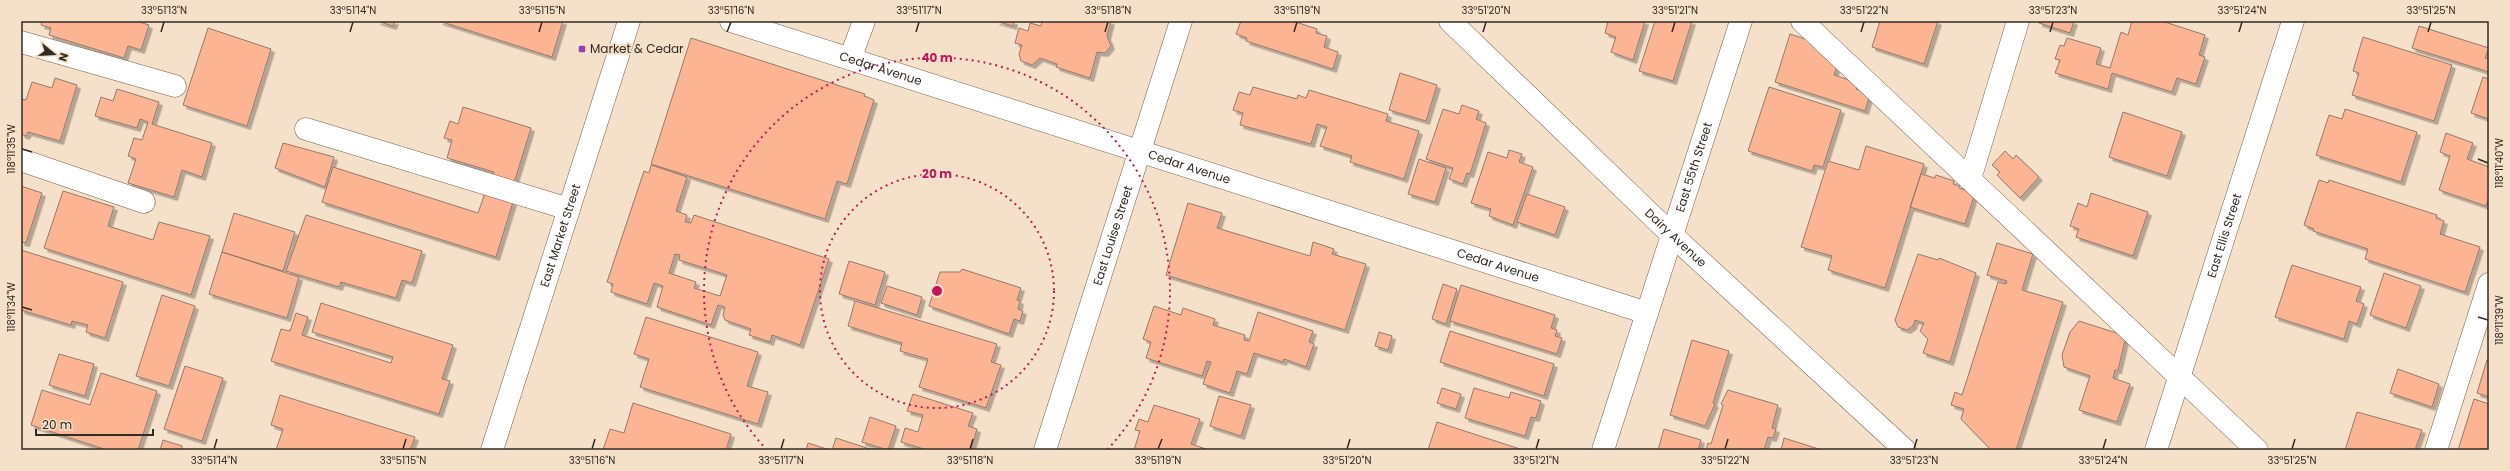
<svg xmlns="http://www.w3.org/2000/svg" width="2510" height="471" font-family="Poppins,sans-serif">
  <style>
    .building { fill: #fdb493; stroke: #93796d; fill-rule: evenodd; filter: url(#shadow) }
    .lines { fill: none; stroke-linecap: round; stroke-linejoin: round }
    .minor-casing { stroke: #73604e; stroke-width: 23 }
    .minor { stroke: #fff; stroke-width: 22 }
    .ticks { fill: none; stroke: #322a21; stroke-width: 1.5 }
    .ring { fill: none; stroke: #c2185b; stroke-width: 2; stroke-dasharray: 2 4 }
    .poi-dot { fill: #9243b3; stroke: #f5e0ca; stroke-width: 1.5 }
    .labels { text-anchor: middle; stroke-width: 4; stroke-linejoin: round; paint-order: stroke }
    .poi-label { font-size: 12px; fill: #322a21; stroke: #f5e0ca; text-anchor: start }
    .street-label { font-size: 12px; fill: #322a21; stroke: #f5e0ca }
    .centre { fill: #c2185b; stroke: #f5e0ca; stroke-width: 2 }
    .ring-label { font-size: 12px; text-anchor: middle; font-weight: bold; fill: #c2185b; stroke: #f5e0ca; stroke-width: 4; stroke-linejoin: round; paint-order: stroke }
    .neatline { fill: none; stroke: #322a21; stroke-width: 1.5 }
    .ticks-label { font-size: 10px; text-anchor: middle; fill: #322a21 }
  </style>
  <defs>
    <filter id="shadow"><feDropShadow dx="3.5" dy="3.5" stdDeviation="0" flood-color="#0004"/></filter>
  </defs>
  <rect width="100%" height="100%" fill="#f5e0ca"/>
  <path class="building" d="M42,21H136L149,25L141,50L128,46L124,58L49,35L51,28L41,25Z
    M377,21H395L393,26Z
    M439,21H563L552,57Z
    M996,21H1014L1013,26Z
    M1042,21H1111L1107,36L1111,46L1105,53L1097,52L1090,78L1056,67L1057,64L1040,58L1032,65L1021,61L1019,54L1022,45L1015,43L1019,28L1028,31L1030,23L1041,26Z
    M1241,21H1293L1317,29L1316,33L1327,36L1324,47L1338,52L1333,69L1246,41L1247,38L1236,34Z
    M1608,21H1645L1633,60L1611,52L1616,37L1605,33Z
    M1655,21H1692L1673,81L1639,71Z
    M1880,21H1938L1924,64L1872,47Z
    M2040,21H2074L2070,33L2039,23Z
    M2132,21H2162L2205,35L2199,55L2205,57L2196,84L2177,78L2172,92L2112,73L2108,89L2055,73L2060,60L2055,59L2060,45L2064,46L2067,38L2101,48L2096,64L2110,68L2121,32L2128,35Z
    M2419,26L2489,48L2485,58L2489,59V72L2412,48Z
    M208,28L271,49L247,126L183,105Z
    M1790,34L1815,42L1824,49L1822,55L1834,59L1837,66L1834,75L1858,83L1856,89L1870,94L1865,111L1775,82Z
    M2363,37L2452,65L2434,121L2352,95L2359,73L2353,71Z
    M691,38L865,94L864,96L874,100L847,184L837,181L825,219L651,164Z
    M1400,73L1437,85L1426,121L1389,110Z
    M2483,77L2489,79V119L2471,113Z
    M55,78L77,85L60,141L28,132L26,136L21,134V99L26,100L32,82L52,88Z
    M1253,87L1297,99L1298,95L1306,98L1309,90L1388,114L1386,121L1419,131L1404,179L1350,162L1352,156L1320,146L1327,127L1317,124L1311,144L1240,125L1243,113L1233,110L1239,92L1250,95Z
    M1769,87L1841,110L1823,167L1814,165L1812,171L1748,151Z
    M117,89L159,102L152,124L212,143L202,177L182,170L174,197L128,183L136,159L128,156L134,138L142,140L148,122L140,119L137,128L95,116L101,97L113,101Z
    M1462,105L1479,111L1476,119L1486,123L1470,174L1467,173L1463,184L1449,179L1453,168L1426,159L1443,109L1459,114Z
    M463,107L531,128L514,183L493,176L494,172L447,158L452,140L444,138L450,121L458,124Z
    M2345,109L2417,132L2401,182L2316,155L2329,115L2342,119Z
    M2123,112L2182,132L2167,176L2109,157Z
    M2446,133L2473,143L2467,159L2489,167V197L2486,206L2439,190L2450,156L2440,152Z
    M283,143L334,157L325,187L275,168Z
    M1866,146L1924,164L1885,288L1828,270L1832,256L1801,247L1828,161L1859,170Z
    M1509,150L1522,154L1519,162L1533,167L1513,225L1489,216L1491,209L1471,203L1488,152L1507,158Z
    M2005,151L2013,159L2016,155L2039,177L2020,198L1997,175L2000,172L1992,165Z
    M1419,159L1446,168L1435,202L1408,194Z
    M651,165L687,177L676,211L687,215L685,222L691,223L694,215L829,259L800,345L772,335L770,342L749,335L751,329L725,320L723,315L725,307L718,305L711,325L657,307L663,286L654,283L647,304L611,292L613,284L607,282L644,171L649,173ZM675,254L680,255L679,260L727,275L720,296L694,288L696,282L669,273Z
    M333,167L478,213L485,193L513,202L496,257L322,202Z
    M1921,174L1935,178L1936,175L1954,181L1953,184L1960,186L1959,188L1975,193L1965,224L1910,207Z
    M2319,180L2328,183L2329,180L2437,215L2436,218L2444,221L2440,234L2480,247L2465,292L2365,259L2368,249L2313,231L2314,229L2304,225Z
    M21,186L42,193L26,243L21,242Z
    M63,191L114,207L108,226L153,240L159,222L210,236L191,295L44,248Z
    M2091,193L2148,212L2133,256L2076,237L2079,229L2070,226L2078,203L2087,207Z
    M1527,194L1565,207L1555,235L1517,222Z
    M1188,203L1222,213L1217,228L1310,256L1313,242L1334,249L1332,254L1366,264L1345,330L1166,275Z
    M234,213L295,232L283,271L222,252Z
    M306,215L422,251L412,283L402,280L396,298L341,282L339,287L286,271Z
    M1997,243L2033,254L2022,290L2063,302L2016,450H1991L1961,419L1964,409L1951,405L1955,392L1962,395L1998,282L2006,284L2007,281L1987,275Z
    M21,250L123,282L105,338L86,332L88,325L72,321L71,325L21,310Z
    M222,252L299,277L287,318L209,294Z
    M1918,254L1938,260L1939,258L1976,273L1950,362L1923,353L1928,339L1920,331L1924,323L1915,320L1913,326L1907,330L1898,327L1895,320Z
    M849,261L885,272L875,305L839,294Z
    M2292,265L2361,287L2356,301L2364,304L2357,324L2349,321L2344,339L2275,317Z
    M962,269L1021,288L1017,300L1020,301L1018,309L1023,311L1020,321L1014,319L1009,334L929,306L940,272H960Z
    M2384,273L2421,286L2406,328L2370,315Z
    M1443,284L1457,289L1446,324L1432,319Z
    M1461,285L1555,315L1551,328L1557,330L1555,336L1562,338L1557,354L1450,321Z
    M887,286L922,297L917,315L881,303Z
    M162,295L195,306L169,386L136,376Z
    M855,301L997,344L991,362L1001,365L986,408L919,387L928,359L900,351L902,343L848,326Z
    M321,303L453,345L442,379L450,381L439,414L271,361L281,329L290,331L296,313L308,317L302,335L391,363L393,357L312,332Z
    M1154,306L1181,315L1183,308L1215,319L1213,325L1245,335L1244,340L1249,341L1258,312L1313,331L1309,342L1314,344L1306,367L1284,359L1283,362L1254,353L1247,374L1237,371L1230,393L1203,384L1211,362L1207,361L1202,376L1146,358L1151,342L1143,339Z
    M646,317L758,352L747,386L768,392L758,424L640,387L649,359L634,354Z
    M2079,321L2126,336L2118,370H2115L2113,378L2130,384L2117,422L2079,410L2090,376L2064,367L2062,355L2070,332Z
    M1450,331L1554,364L1544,396L1440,362Z
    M1379,332L1392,336L1388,350L1375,346Z
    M1692,340L1729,351L1713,403L1715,404L1705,426L1670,415Z
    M59,354L94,364L85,396L49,385Z
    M2487,360L2489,361V397L2477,393Z
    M185,366L223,378L202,441L164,429Z
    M2398,369L2439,384L2432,407L2390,393Z
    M101,373L157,391L138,450H107L31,425L42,390L90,405Z
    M1442,388L1461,394L1456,409L1437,403Z
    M1474,388L1509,398L1511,392L1541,401L1536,418L1531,417L1525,436L1465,418Z
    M1728,390L1778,405L1772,428L1776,429L1773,438L1768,437L1764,450H1706L1708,443L1711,444L1723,405L1721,404Z
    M913,394L973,413L968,426L977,429L971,450H927L901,442L905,428L918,432L923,415L907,411Z
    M280,395L415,437L410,450H276L283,429L271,425Z
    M1219,396L1251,405L1241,436L1210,426Z
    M2474,399L2489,404V450H2458Z
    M633,403L731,434L726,450H603L610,429L624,433Z
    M1154,405L1200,419L1191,444L1209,450H1134L1140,431L1135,430L1139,419L1148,422Z
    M2357,412L2422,430L2415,450H2345Z
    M870,417L896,426L888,450L862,442Z
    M1437,422L1523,450H1428Z
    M1664,429L1701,440L1698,450H1658Z
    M836,438L873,450H832Z
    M1784,438L1822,450H1781Z
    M163,440L182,446L181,450H160Z
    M808,443L830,450H806Z"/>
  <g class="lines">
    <g class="minor-casing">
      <g id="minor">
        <path id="s1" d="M731,21L1647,313"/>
        <path id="s2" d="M1450,21L1672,235L1905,450"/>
        <path d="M1802,21L2257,450"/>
        <path d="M21,42L175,86"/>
        <path d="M850,59L864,21"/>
        <path d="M306,129L569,209"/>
        <path d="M21,160L144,202"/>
        <path d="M1970,179L2018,21"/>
        <path id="s3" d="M492,450L629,21"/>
        <path id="s4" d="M1045,450L1181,21"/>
        <path id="s5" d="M1603,450L1741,21"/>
        <path id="s6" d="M2156,450L2293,21"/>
        <path d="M2436,450L2489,284"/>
      </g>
    </g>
    <use href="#minor" class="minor"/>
  </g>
  <path class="ticks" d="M161,32L164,22M350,32L353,22M539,32L542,22M727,32L731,22M916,32L919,22M1105,32L1108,22M1294,32L1297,22M1483,32L1486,22M1672,32L1675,22M1861,32L1864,22M2050,32L2053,22M2239,32L2242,22M2428,32L2431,22M22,149L32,152M2478,159L2488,163M22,307L32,310M2478,317L2488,320M214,449L217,439M403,449L406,439M592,449L595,439M781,449L784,439M970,449L973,439M1158,449L1162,439M1347,449L1350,439M1536,449L1539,439M1725,449L1728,439M1914,449L1917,439M2103,449L2106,439M2292,449L2295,439"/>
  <g class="ring">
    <circle cx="937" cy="291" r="117"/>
    <path d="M767 450A233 233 0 1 1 1107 450"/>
  </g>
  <rect class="poi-dot" x="578" y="45" width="8" height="8" rx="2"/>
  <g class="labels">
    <g class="poi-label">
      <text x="590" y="53">Market &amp; Cedar</text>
    </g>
    <g class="street-label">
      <text dy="4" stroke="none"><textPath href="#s1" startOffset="157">Cedar Avenue</textPath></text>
      <text dy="4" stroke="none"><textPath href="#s1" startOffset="481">Cedar Avenue</textPath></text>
      <text dy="4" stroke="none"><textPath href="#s5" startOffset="297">East 55th Street</textPath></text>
      <text dy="4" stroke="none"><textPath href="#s3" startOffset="225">East Market Street</textPath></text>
      <text dy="4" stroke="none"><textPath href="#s6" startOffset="225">East Ellis Street</textPath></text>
      <text dy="4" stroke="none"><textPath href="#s4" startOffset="225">East Louise Street</textPath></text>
      <text dy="4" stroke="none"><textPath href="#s2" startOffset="313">Dairy Avenue</textPath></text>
      <text dy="4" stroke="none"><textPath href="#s1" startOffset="805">Cedar Avenue</textPath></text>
    </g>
  </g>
  <circle cx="937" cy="291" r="6" class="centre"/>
  <g class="ring-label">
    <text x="937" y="62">40 m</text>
    <text x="937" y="178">20 m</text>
  </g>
  <rect width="2510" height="471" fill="none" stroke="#f5e0ca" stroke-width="44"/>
  <g transform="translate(54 54) rotate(108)" stroke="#f5e0ca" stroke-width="3" paint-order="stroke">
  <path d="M0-3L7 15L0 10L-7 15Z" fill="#322a21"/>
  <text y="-6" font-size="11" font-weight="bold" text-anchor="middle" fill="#322a21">N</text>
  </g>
  <path d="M36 429v6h117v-6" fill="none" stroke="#322a21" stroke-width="2"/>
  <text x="42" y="429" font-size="12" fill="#322a21" stroke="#f5e0ca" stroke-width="3" paint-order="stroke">20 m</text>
  <rect x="22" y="22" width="2466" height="427" class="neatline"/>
  <g class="ticks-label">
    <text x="164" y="14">33°51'13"N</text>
    <text x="353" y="14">33°51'14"N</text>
    <text x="542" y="14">33°51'15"N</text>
    <text x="731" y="14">33°51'16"N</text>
    <text x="919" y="14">33°51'17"N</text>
    <text x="1108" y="14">33°51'18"N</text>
    <text x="1297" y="14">33°51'19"N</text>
    <text x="1486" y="14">33°51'20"N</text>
    <text x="1675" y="14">33°51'21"N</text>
    <text x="1864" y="14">33°51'22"N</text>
    <text x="2053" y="14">33°51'23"N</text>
    <text x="2242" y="14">33°51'24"N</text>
    <text x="2431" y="14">33°51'25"N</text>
    <text transform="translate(11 149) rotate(-90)" y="4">118°11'35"W</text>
    <text transform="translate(2499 163) rotate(-90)" y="4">118°11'40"W</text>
    <text transform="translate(11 307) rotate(-90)" y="4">118°11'34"W</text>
    <text transform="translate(2499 320) rotate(-90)" y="4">118°11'39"W</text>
    <text x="214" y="464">33°51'14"N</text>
    <text x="403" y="464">33°51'15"N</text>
    <text x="592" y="464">33°51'16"N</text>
    <text x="781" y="464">33°51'17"N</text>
    <text x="970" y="464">33°51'18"N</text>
    <text x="1158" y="464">33°51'19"N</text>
    <text x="1347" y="464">33°51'20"N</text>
    <text x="1536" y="464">33°51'21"N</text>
    <text x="1725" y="464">33°51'22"N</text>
    <text x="1914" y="464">33°51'23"N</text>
    <text x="2103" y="464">33°51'24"N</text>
    <text x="2292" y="464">33°51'25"N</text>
  </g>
</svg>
